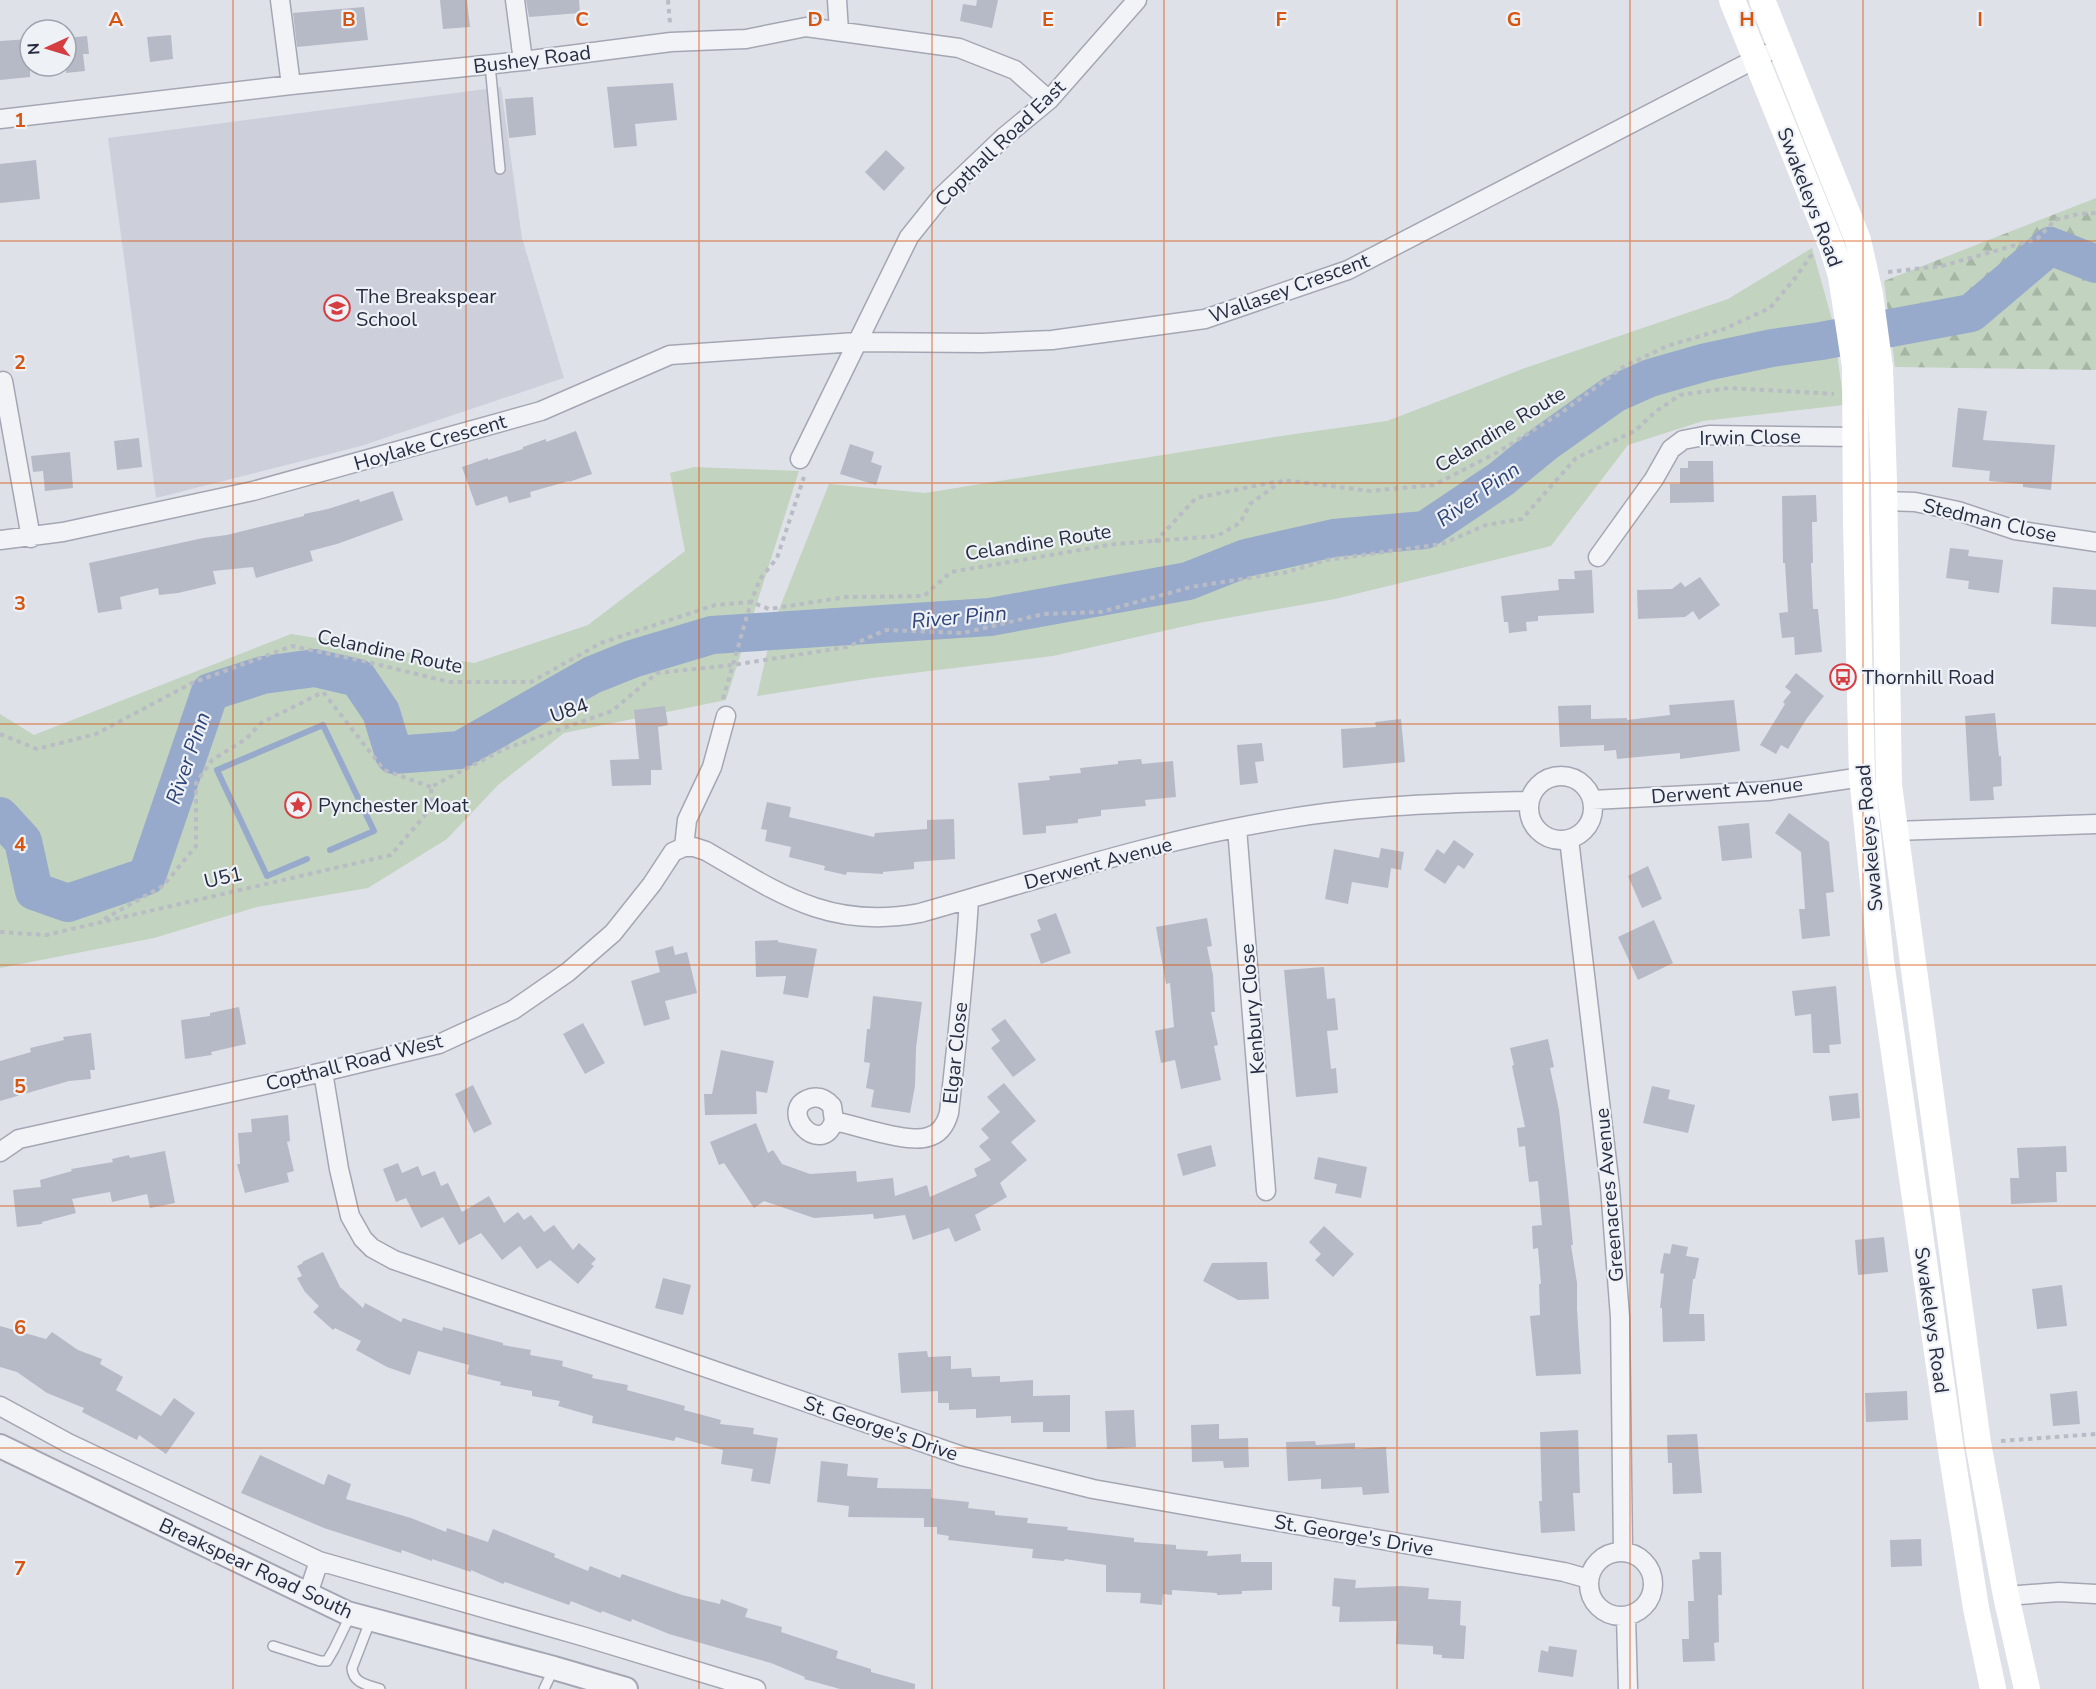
<svg xmlns="http://www.w3.org/2000/svg" width="2096" height="1689" font-family="'Nunito Sans',sans-serif">
  <style>
    .built { fill: #cdd0db }
    .green { fill: #c2d3bf }
    .forest { fill: url(#forest-firs) }
    .lines { fill: none; stroke-linecap: round; stroke-linejoin: round }
    .stream { stroke: #98aacb; stroke-width: 6 }
    .river { stroke: #98aacb; stroke-width: 38 }
    .building { fill: #b6bac6 }
    .service-casing { stroke: #a4a7b3; stroke-width: 12 }
    .minor-casing { stroke: #a4a7b3; stroke-width: 21 }
    .tertiary-casing { stroke: #a4a7b3; stroke-width: 26 }
    .path { stroke: #b9bcc4; stroke-width: 4; stroke-dasharray: 4.5 4.5; stroke-linecap: butt }
    .service { stroke: #f2f3f7; stroke-width: 9 }
    .minor { stroke: #f2f3f7; stroke-width: 18 }
    .tertiary { stroke: #f2f3f7; stroke-width: 22 }
    .secondary { stroke: #fff; stroke-width: 26 }
    .grid { fill: none; stroke: #d55511; stroke-width: 1.5; stroke-opacity: 0.55 }
    .labels { text-anchor: middle; stroke-width: 4.5; stroke-linejoin: round; paint-order: stroke }
    .street-label { font-size: 20px; fill: #272d41; stroke: #eef1f6 }
    .poi-label { font-size: 20px; fill: #272d41; stroke: #eef1f6; text-anchor: start }
    .water-label { font-size: 21px; font-style: italic; fill: #2f4577; stroke: #eef1f6 }
    .grid-label { font-size: 20px; text-anchor: middle; font-weight: bold; fill: #d55511; stroke: #eef1f6; stroke-width: 4.5; stroke-linejoin: round; paint-order: stroke }
  </style>
  <defs>
    <pattern id="forest-firs" width="22" height="20" patternUnits="userSpaceOnUse" patternTransform="scale(1.5)"><rect width="22" height="20" fill="#c2d3bf"/><path d="M5 1l3.5 6h-7zM16 11l3.5 6h-7z" fill="#a7b5a5"/></pattern>
  </defs>
  <rect width="100%" height="100%" fill="#dfe1e9"/>
  <path class="built" d="M501,87L522,238L564,378L361,446L156,498L108,138Z"/>
  <path class="green" d="M1812,248L1833,323L1844,405L1703,421L1628,445L1551,546L1335,599L1199,623L1053,656L872,678L757,696L774,622L829,484L925,493L1281,436L1387,421L1525,368L1728,299Z
    M694,467L799,471L726,700L564,733L498,785L447,839L368,888L257,907L154,938L0,968V714L34,735L291,634L474,663L588,625L685,551L670,473Z"/>
  <path class="forest" d="M2096,198V370L1895,367L1884,281Z"/>
  <g class="lines">
    <path class="stream" d="M307,859L267,876L217,770L323,725L374,831L330,850"/>
    <path class="river" d="M0,816L23,841L34,891L68,903L147,876L210,692L263,675L315,668L358,678L381,712L394,755L460,750L592,675L632,659L712,635L990,617L1188,581L1246,558L1334,538L1425,530L1501,479L1545,443L1614,394L1650,378L1706,362L1772,348L1821,341L1971,313L2050,246L2096,264"/>
  </g>
  <path class="building" d="M440,0H467L470,27L443,29Z
    M526,0H579L580,13L529,17Z
    M977,0H998L992,28L960,21L963,4L976,6Z
    M364,7L368,40L297,47L293,13Z
    M171,35L173,59L150,62L147,37Z
    M87,36L89,54H83L85,71L66,73V38Z
    M30,39V77L0,80V41Z
    M673,83L677,120L635,124L637,146L614,148L607,87Z
    M533,97L536,135L509,138L505,99Z
    M886,150L905,168L884,191L865,172Z
    M36,160L40,199L0,203V164Z
    M1958,408L1987,411L1983,440L2055,445L2051,490L2023,487V484L1989,481L1990,471L1952,467Z
    M576,431L592,474L569,482V481L530,492L531,497L509,503L507,496L476,506L462,467L488,458V460L523,449V447L546,439V442Z
    M139,438L142,467L117,470L114,441Z
    M850,444L874,452L871,462L882,466L876,485L840,474Z
    M70,452L73,488L45,491L43,471L33,472L31,456Z
    M1688,461H1713L1714,502L1670,503V484H1680V468H1688Z
    M393,491L403,520L337,544L310,551L313,561L256,578L253,567L213,571L216,584L178,593L159,595L158,588L120,597L122,609L98,613L89,563L203,538L227,535L304,516V514L328,509L359,499L360,502Z
    M1816,495L1817,522H1812L1813,563H1811L1813,609H1818L1822,652L1795,655L1794,637L1782,638L1779,613L1788,612L1785,563H1783L1782,496Z
    M1950,548L1969,550L1968,556L2003,560L1999,593L1968,589L1969,581L1946,578Z
    M1592,570L1594,613L1538,616V621L1526,622L1527,631L1509,633L1508,622H1504L1501,596L1559,590L1558,579H1575L1574,571Z
    M1700,577L1720,605L1699,620L1693,611L1685,617L1638,619L1637,590L1672,589L1681,582L1685,587Z
    M2053,587L2096,590V627L2051,624Z
    M1796,673L1824,696L1807,718L1788,749L1781,745L1776,754L1760,745L1785,704L1783,702L1791,692L1785,687Z
    M1734,700L1740,751L1680,759V753L1617,759L1616,750L1604,751V745L1560,747L1558,706L1591,705V719L1627,718V720L1670,715L1669,705Z
    M665,706L668,725L658,727L662,770H651V785L612,786L610,760L639,759L634,710Z
    M1995,713L1999,756H2001L2002,786L1993,787L1994,800L1970,801L1965,716Z
    M1401,719L1405,762L1343,768L1341,729L1376,727L1375,722Z
    M1262,743L1264,761L1255,762L1258,783L1240,785L1237,745Z
    M1141,759L1142,764L1173,761L1176,797L1145,800L1146,806L1101,810V816L1078,819V823L1046,826V833L1023,835L1018,783L1050,780L1049,776L1081,773L1080,768L1118,764V761Z
    M767,802L791,807L789,817L874,837L875,833L927,829V820L954,819L955,859L914,862V869L883,872V874L847,872L846,875L824,870L825,866L789,857L791,847L765,841L767,830L761,829Z
    M1789,813L1829,842L1834,892L1826,893L1830,936L1802,939L1799,909H1805L1801,852L1775,833Z
    M1749,823L1752,858L1722,861L1718,826Z
    M1454,840L1474,854L1464,869L1458,865L1445,884L1424,870L1437,849L1444,854Z
    M1381,848L1404,852L1401,870L1391,868L1388,888L1352,882L1348,904L1325,899L1334,849L1379,858Z
    M1648,866L1662,899L1642,908L1628,876Z
    M1056,913L1071,953L1041,964L1030,934L1041,930L1037,920Z
    M1207,918L1212,946L1207,947L1213,975L1215,1012H1211L1218,1045L1214,1046L1221,1080L1181,1089L1175,1060L1161,1063L1155,1031L1174,1027L1170,983L1166,984L1156,927Z
    M1654,920L1673,963L1638,980L1618,937Z
    M778,940V942L817,949L808,998L783,994L786,976L756,977L755,941Z
    M673,946L675,955L687,952L697,993L665,1001L670,1019L644,1026L631,981L660,972L655,951Z
    M1324,967L1327,999L1335,998L1338,1030L1327,1031L1331,1069L1336,1068L1338,1093L1296,1097L1284,970Z
    M1836,986L1841,1044L1829,1045L1830,1053H1813L1811,1014L1795,1016L1792,991Z
    M873,996L922,1002L916,1048L915,1086L910,1113L871,1107L874,1090L866,1088L870,1063L864,1062L867,1029H870Z
    M239,1007L246,1044L211,1052L212,1055L185,1059L181,1020L210,1016V1013Z
    M1005,1019L1036,1060L1013,1077L991,1048L1000,1041L991,1029Z
    M583,1023L605,1063L585,1074L563,1034Z
    M91,1033L95,1070H90L91,1079L69,1081L0,1101V1061L31,1052L30,1048L64,1040L63,1037Z
    M1548,1039L1554,1067L1550,1068L1559,1110L1567,1182L1573,1245H1571L1577,1283V1309L1581,1374L1536,1376L1530,1316L1540,1315L1539,1284H1541L1538,1248L1533,1249L1532,1226L1542,1225L1538,1181L1529,1182L1525,1146L1519,1147L1517,1128L1525,1127L1512,1066L1514,1065L1510,1048Z
    M721,1050L774,1061L767,1093L756,1091L757,1114L705,1115L704,1094H712Z
    M1004,1083L1036,1121L1011,1142L1027,1160L1000,1183L1007,1197L975,1215L981,1230L955,1242L949,1228L913,1240L905,1215L874,1219L873,1214L814,1218L764,1201L754,1208L724,1163L719,1165L710,1142L756,1123L768,1153L773,1150L782,1164L810,1174L856,1171L857,1182L893,1178L895,1196L927,1185L930,1197L977,1176L974,1169L991,1160L979,1146L989,1138L981,1129L1000,1112L987,1097Z
    M473,1085L492,1124L474,1133L455,1094Z
    M1652,1086L1670,1090L1668,1099L1695,1105L1688,1133L1643,1123Z
    M1858,1093L1860,1118L1832,1121L1829,1096Z
    M288,1115L290,1141L287,1142L294,1171L287,1173L289,1182L245,1193L237,1164H240L238,1133L252,1132L251,1119Z
    M1211,1145L1216,1166L1183,1176L1177,1154Z
    M2066,1146L2067,1172H2056L2057,1202L2011,1204L2010,1178H2019L2017,1148Z
    M165,1151L175,1203L150,1208L147,1194L112,1202L110,1192L72,1199L76,1213L42,1222V1224L17,1227L13,1190L41,1187L40,1180L72,1171L71,1169L113,1162L112,1159L129,1155L130,1158Z
    M1318,1157L1367,1167L1361,1198L1335,1193L1337,1184L1314,1179Z
    M398,1163L402,1173L418,1166L422,1176L435,1171L441,1186L448,1183L462,1212L489,1196L504,1223L518,1212L524,1220L531,1215L544,1232L554,1225L573,1250L579,1243L596,1259L591,1264L594,1266L578,1284L550,1260L537,1269L520,1246L502,1260L481,1233L459,1245L443,1217L421,1228L406,1198L396,1202L383,1169Z
    M1324,1226L1354,1254L1333,1277L1315,1260L1321,1254L1309,1242Z
    M1884,1237L1888,1272L1858,1275L1855,1240Z
    M1672,1244L1688,1247L1686,1256L1699,1258L1695,1279H1693L1689,1314H1704L1705,1341L1663,1342L1662,1308H1660L1664,1274L1660,1273L1664,1253L1670,1254Z
    M323,1252L340,1287L363,1308L365,1303L401,1322L403,1318L442,1331L443,1327L503,1343V1345L531,1350L530,1355L563,1361L562,1366L593,1375L592,1378L628,1385L627,1390L685,1406L684,1410L721,1420L720,1424L754,1428L753,1434L778,1438L770,1484L751,1481L753,1469L721,1464L723,1450L676,1437L674,1441L592,1423L593,1416L558,1406L560,1401L532,1396V1391L500,1385L501,1382L467,1374L469,1365L418,1351L410,1375L387,1367L356,1350L361,1341L335,1328L333,1330L313,1312L319,1306L305,1292L297,1278L302,1276L297,1266L303,1263L302,1262Z
    M1267,1262L1269,1299L1238,1300L1203,1281L1212,1263Z
    M663,1278L691,1285L683,1315L655,1308Z
    M2062,1285L2067,1326L2037,1329L2032,1289Z
    M0,1326L46,1339L52,1332L78,1350L102,1359L100,1364L123,1377L116,1390L161,1416L174,1398L195,1413L166,1454L139,1435L137,1440L82,1412L84,1408L47,1393L17,1372L0,1367Z
    M927,1351L928,1357L951,1356V1369L971,1368L972,1377L1000,1376V1382L1033,1380V1396L1070,1395V1432H1043V1422L1011,1423V1416L976,1418V1409L949,1410V1403H938V1391L901,1393L898,1353Z
    M1907,1391L1908,1420L1866,1422L1865,1393Z
    M2077,1391L2080,1424L2053,1426L2050,1394Z
    M1134,1410L1136,1447L1107,1449L1105,1411Z
    M1219,1424V1439L1248,1438L1249,1467L1224,1468L1223,1461L1192,1462L1191,1425Z
    M1578,1430L1580,1493H1573L1575,1531L1541,1533L1539,1501H1542L1540,1432Z
    M1697,1434L1702,1493L1673,1494L1672,1463H1668L1667,1435Z
    M1315,1441L1316,1445L1355,1443V1449L1386,1447L1389,1493L1363,1495L1362,1487L1321,1489V1479L1288,1481L1286,1442Z
    M260,1455L324,1485L328,1474L351,1484L346,1499L411,1518L446,1532L447,1528L488,1542L493,1529L555,1554L554,1557L588,1571L590,1566L620,1578L622,1574L682,1595L720,1604L721,1599L748,1609L745,1617L782,1627L781,1632L838,1651L836,1658L871,1669V1672L915,1684V1689H840L804,1679L805,1677L771,1663L669,1634L632,1619L631,1622L602,1611L601,1613L571,1601L569,1605L505,1582L503,1584L471,1570V1572L432,1559V1561L402,1550L401,1553L324,1528L241,1493Z
    M821,1461L848,1464L847,1476L878,1478L877,1488L931,1489V1498L969,1502L968,1508L995,1511V1515L1028,1518L1027,1523L1068,1527L1067,1530L1134,1538V1542L1176,1545V1549L1208,1551L1207,1556L1241,1554V1562H1272V1590L1242,1591V1594L1217,1595V1593L1172,1590V1595L1163,1594L1162,1605L1140,1603L1141,1593L1106,1592V1565L1065,1559L1064,1561L1032,1558L1033,1549L948,1540L949,1536L937,1534V1527H924V1518L848,1517L849,1506L817,1502Z
    M1921,1539L1922,1566L1891,1567L1890,1540Z
    M1699,1552H1721L1722,1595H1718L1719,1642L1714,1643L1715,1661L1683,1662L1682,1639H1689L1688,1601H1694L1692,1560L1700,1559Z
    M1334,1578L1356,1580L1355,1588L1401,1586L1429,1588L1428,1599L1461,1601L1460,1625L1466,1626L1464,1659L1442,1658V1655L1433,1654V1646L1396,1644L1397,1621L1339,1622L1340,1607L1332,1606Z
    M1549,1646L1577,1650L1573,1677L1538,1672L1541,1650L1548,1652Z"/>
  <g class="lines">
    <g class="service-casing">
      <path id="service" d="M490,65L500,169
        M371,1619L352,1668C353,1683 367,1685 380,1689
        M273,1646L320,1661H327L334,1649L351,1614
        M544,1689L554,1668"/>
    </g>
    <g class="minor-casing">
      <path id="minor" d="M280,0L291,85
        M515,0L523,61
        M837,0L839,31
        M0,119L291,85L523,61L671,42L746,39L806,27L959,48L1015,70L1049,100
        M3,381L31,538
        M800,459L909,237L941,197L1004,137L1049,100L1137,0
        M1884,501L1915,502L1958,511L2015,530L2096,542
        M0,540L63,532L253,491L541,411L670,355L856,342L982,343L1052,340L1205,319L1348,270L1765,54
        M1598,557L1654,479L1671,449L1683,440L1709,435L1855,437
        M1529 808a32 32 0 1 1 64 0a32 32 0 1 1-64 0Z
        M1592,800L1768,791L1862,777
        M1237,828L1266,1191
        M1894,831L2096,824
        M1569,839L1610,1187L1620,1317L1623,1552
        M684,847H694L706,851C780,894 830,930 920,913C1040,879 1160,839 1285,819C1366,805 1447,803 1529,801
        M323,1072L339,1169L350,1216L363,1239L372,1248L394,1260L962,1456L1093,1489L1564,1572L1589,1579
        M834,1121L832,1106C827,1100 820,1096 811,1098C775,1109 821,1159 834,1121C856,1125 908,1144 928,1137C940,1134 946,1124 949,1113C957,1042 965,971 969,899
        M0,1152L19,1139L323,1072L439,1044L513,1010L568,972L613,933L652,884L673,852L684,847L687,820L712,767L726,716
        M0,1406L68,1443L319,1561L585,1637L756,1689
        M1589 1584a32 32 0 1 1 64 0a32 32 0 1 1-64 0Z
        M308,1594L319,1561
        M2006,1596L2059,1592L2096,1594
        M1626,1616L1628,1689"/>
    </g>
    <g class="tertiary-casing">
      <path id="tertiary" d="M0,1446L347,1613L554,1668L626,1689"/>
    </g>
    <path class="path" d="M668,0L670,23
      M1888,272L1942,266L2037,239L2055,220L2078,214L2096,213
      M1155,542L1196,498L1279,481
      M723,699L751,602L760,579L777,558L804,477
      M0,734L37,749L96,734L192,683L292,646L368,662L449,682H531L601,643L715,605L751,602L769,609L846,597L924,596L951,572L1115,544L1217,536L1240,523L1250,504L1283,480L1370,491L1434,485L1498,452L1561,413L1623,367L1667,346L1724,329L1770,308L1796,277L1812,254
      M104,919L163,886L196,846V783L212,760L246,739L261,723L323,692L384,770L431,787
      M0,932L46,935L391,855L432,807L431,787L504,749L612,711L657,673L733,665L847,647L886,630L963,633L1044,614L1101,612L1191,587L1287,572L1327,560L1442,544L1486,525L1522,519L1576,458L1635,431L1655,412L1680,395L1729,388L1834,394
      M2001,1441L2096,1434"/>
    <use href="#service" class="service"/>
    <use href="#minor" class="minor"/>
    <use href="#tertiary" class="tertiary"/>
    <path class="secondary" d="M1732,0L1832,247L1841,276L1855,367L1856,525L1862,777L1881,961L1950,1443L1976,1608L1993,1689
      M1762,0L1858,240L1870,294L1880,368L1884,481L1889,785L1978,1443L2006,1596L2027,1689"/>
  </g>
  <path class="grid" d="M233,0V1689M466,0V1689M699,0V1689M932,0V1689M1164,0V1689M1397,0V1689M1630,0V1689M1863,0V1689M0,241H2096M0,483H2096M0,724H2096M0,965H2096M0,1206H2096M0,1448H2096"/>
  <defs>
    <g id="school-ring" transform="scale(1.35)"><circle r="9.5" fill="#eef1f6" stroke="#d53d40" stroke-width="1.5"/><path d="M0-5L7-2L0 1L-7-2ZM-4 1L0 2.5L4 1V4Q0 6-4 4Z" fill="#d53d40"/></g>
    <g id="bus-ring" transform="scale(1.35)"><circle r="9.5" fill="#eef1f6" stroke="#d53d40" stroke-width="1.5"/><path d="M-5-6H5V4H4V6H2V4H-2V6H-4V4H-5ZM-3.5-4V0h7V-4ZM-3.5 1.2v1.5H-2V1.2ZM2 1.2v1.5H3.5V1.2Z" fill="#d53d40"/></g>
    <g id="sight-ring" transform="scale(1.35)"><circle r="9.5" fill="#eef1f6" stroke="#d53d40" stroke-width="1.5"/><path d="M0-6L1.8-2.2L6-1.7L2.9 1.2L3.7 5.4L0 3.3L-3.7 5.4L-2.9 1.2L-6-1.7L-1.8-2.2Z" fill="#d53d40"/></g>
  </defs>
  <g fill-rule="evenodd">
    <use href="#school-ring" x="337" y="308"/>
    <use href="#bus-ring" x="1843" y="677"/>
    <use href="#sight-ring" x="298" y="805"/>
  </g>
  <g class="labels">
    <g class="street-label">
      <text transform="translate(532 59) rotate(-7)" y="7">Bushey Road</text>
      <text transform="translate(1000 143) rotate(-44)" y="7">Copthall Road East</text>
      <text transform="translate(1810 197) rotate(69)" y="7">Swakeleys Road</text>
      <text transform="translate(1289 288) rotate(-20)" y="7">Wallasey Crescent</text>
      <text transform="translate(1500 429) rotate(-31)" y="7">Celandine Route</text>
      <text transform="translate(1750 437) rotate(-1)" y="7">Irwin Close</text>
      <text transform="translate(430 442) rotate(-16)" y="7">Hoylake Crescent</text>
      <text transform="translate(1990 520) rotate(13)" y="7">Stedman Close</text>
      <text transform="translate(1038 542) rotate(-9)" y="7">Celandine Route</text>
      <text transform="translate(390 651) rotate(12)" y="7">Celandine Route</text>
      <text transform="translate(569 710) rotate(-19)" y="7">U84</text>
      <text transform="translate(1727 790) rotate(-5)" y="7">Derwent Avenue</text>
      <text transform="translate(1869 838) rotate(-95)" y="7">Swakeleys Road</text>
      <text transform="translate(1098 863) rotate(-15)" y="7">Derwent Avenue</text>
      <text transform="translate(223 877) rotate(-13)" y="7">U51</text>
      <text transform="translate(1252 1009) rotate(-95)" y="7">Kenbury Close</text>
      <text transform="translate(955 1053) rotate(-84)" y="7">Elgar Close</text>
      <text transform="translate(354 1062) rotate(-14)" y="7">Copthall Road West</text>
      <text transform="translate(1609 1195) rotate(-95)" y="7">Greenacres Avenue</text>
      <text transform="translate(1932 1320) rotate(82)" y="7">Swakeleys Road</text>
      <text transform="translate(881 1428) rotate(19)" y="7">St. George's Drive</text>
      <text transform="translate(1354 1535) rotate(10)" y="7">St. George's Drive</text>
      <text transform="translate(256 1568) rotate(25)" y="7">Breakspear Road South</text>
    </g>
    <g class="poi-label">
      <text x="356" y="303">The Breakspear<tspan x="356" dy="23">School</tspan></text>
      <text x="1862" y="684">Thornhill Road</text>
      <text x="318" y="812">Pynchester Moat</text>
    </g>
    <g class="water-label">
      <text transform="translate(1478 494) rotate(-35)" y="7">River Pinn</text>
      <text transform="translate(959 617) rotate(-5)" y="7">River Pinn</text>
      <text transform="translate(188 758) rotate(-71)" y="7">River Pinn</text>
    </g>
  </g>
  <g class="grid-label">
    <text x="116" y="26">A</text>
    <text x="349" y="26">B</text>
    <text x="582" y="26">C</text>
    <text x="815" y="26">D</text>
    <text x="1048" y="26">E</text>
    <text x="1281" y="26">F</text>
    <text x="1514" y="26">G</text>
    <text x="1747" y="26">H</text>
    <text x="1980" y="26">I</text>
    <text x="20" y="127">1</text>
    <text x="20" y="369">2</text>
    <text x="20" y="610">3</text>
    <text x="20" y="851">4</text>
    <text x="20" y="1093">5</text>
    <text x="20" y="1334">6</text>
    <text x="20" y="1575">7</text>
  </g>
  <g transform="translate(48 48) rotate(266)"><circle r="28" fill="#eef1f6" stroke="#9ea3ae" stroke-width="1.5"/>
  <path d="M0-4.5L10 22L0 15L-10 22Z" fill="#d53d40"/>
  <text y="-9" font-size="16" font-weight="bold" text-anchor="middle" fill="#272d41">N</text>
  </g>
</svg>
